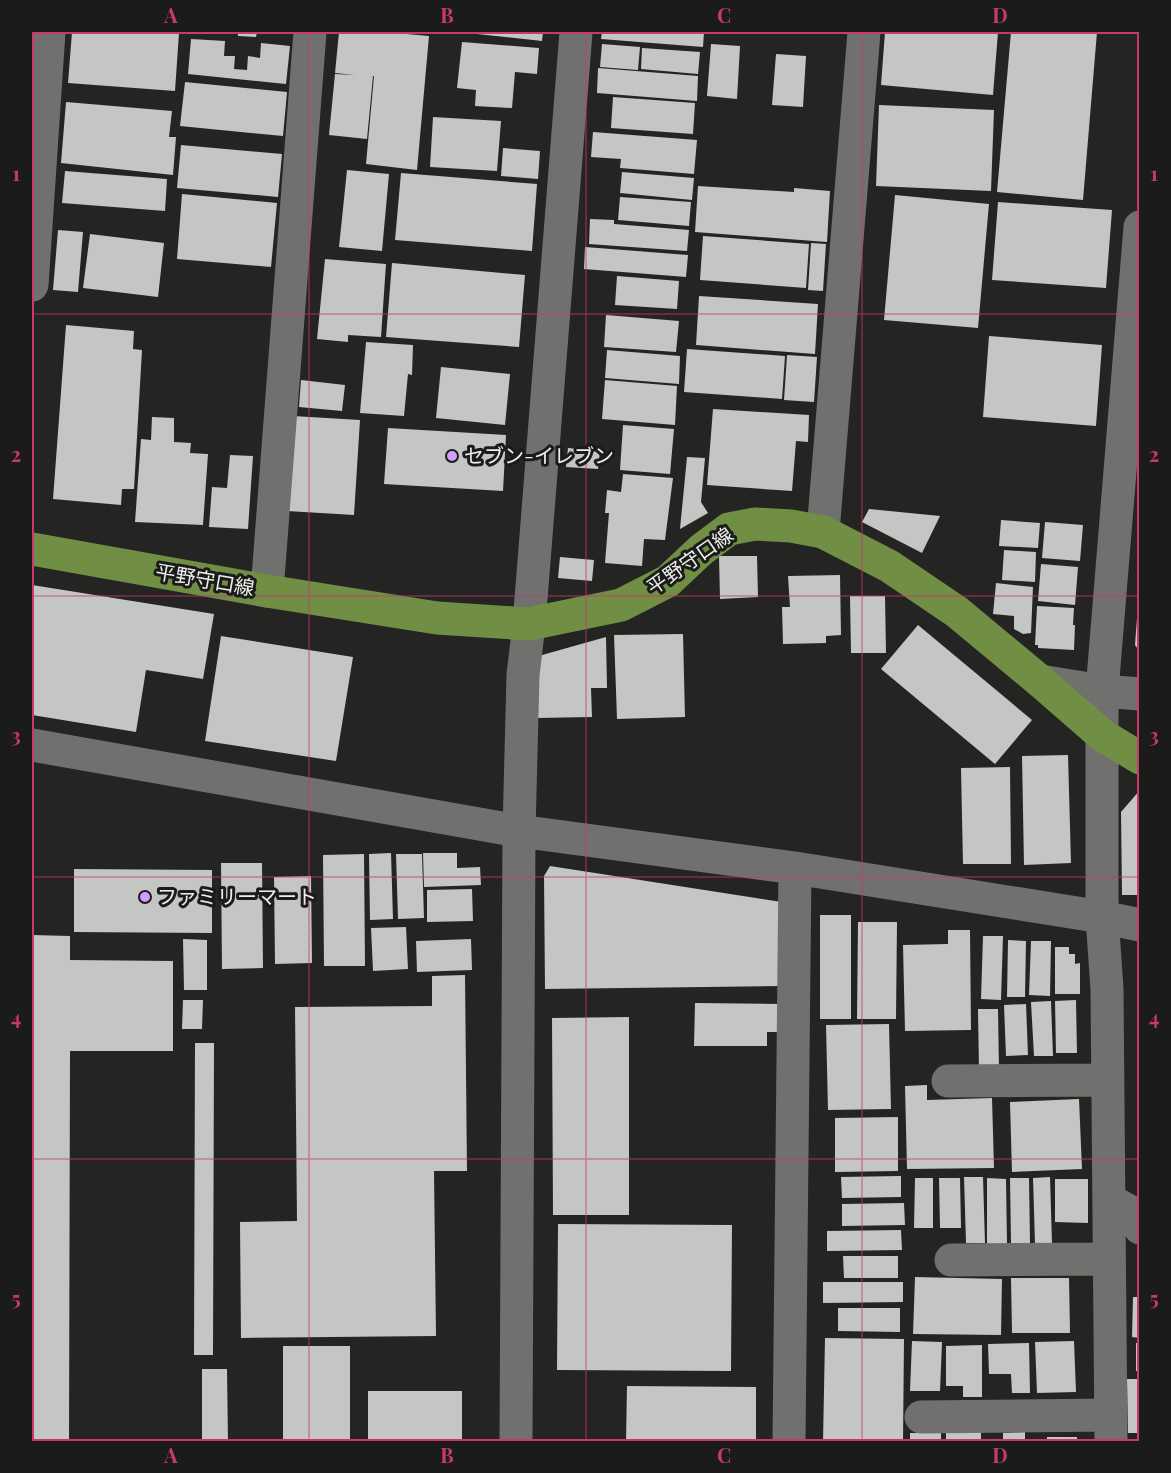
<svg xmlns="http://www.w3.org/2000/svg" width="1171" height="1473" font-family="'Playfair Display','Noto Sans JP',serif">
  <style>
    .building { fill: #c4c6c3 }
    .lines { fill: none; stroke-linecap: round; stroke-linejoin: round }
    .minor { stroke: #70716e; stroke-width: 33 }
    .major { stroke: #718e45; stroke-width: 33 }
    .grid { fill: none; stroke: #c93871; stroke-width: 1.5; stroke-opacity: 0.55 }
    .poi-dot { fill: #d39cfd; stroke: #1b1c1a; stroke-width: 2 }
    .labels { text-anchor: middle; stroke-width: 6; stroke-linejoin: round; paint-order: stroke }
    .poi-label { font-size: 20px; fill: #eeefed; stroke: #1b1c1a; text-anchor: start }
    .street-label { font-size: 20px; fill: #eeefed; stroke: #1b1c1a }
    .neatline { fill: none; stroke: #c93871; stroke-width: 2 }
    .grid-label { font-size: 20px; text-anchor: middle; font-weight: bold; fill: #c93871 }
  </style>
  <rect width="100%" height="100%" fill="#242523"/>
  <path class="building" d="M72,32H161L179,33L175,91L68,83Z
    M238,32H257L256,37L238,36Z
    M339,32H384L429,36L417,170L366,164L374,76H373L367,139L329,135L335,74L355,75L335,73Z
    M477,32H543L542,41L477,34Z
    M602,32H704L703,47L601,39Z
    M885,32H998L993,95L881,85Z
    M1011,32H1097L1083,200L997,192Z
    M191,39L225,41L224,56H235L234,69L247,70L248,56L260,58L261,43L290,46L286,84L188,74Z
    M462,42L539,48L537,74L515,72L512,108L475,106L476,90L457,88Z
    M602,44L640,47L638,70L600,67Z
    M711,44L740,46L737,99L707,96Z
    M642,48L700,52L698,74L641,69Z
    M776,54L806,56L803,107L772,105Z
    M598,68L698,76L697,101L597,93Z
    M185,82L287,92L283,136L180,126Z
    M613,97L695,103L693,134L611,128Z
    M66,102L172,111L169,137H176L173,175L61,163Z
    M879,105L994,110L991,191L876,186Z
    M433,117L501,121L497,171L430,167Z
    M593,132L697,140L694,174L620,168L621,159L591,157Z
    M181,145L282,154L278,197L177,188Z
    M503,148L540,151L538,179L501,176Z
    M347,170L389,174L382,251L339,247Z
    M65,171L167,179L165,211L62,203Z
    M622,172L694,178L692,200L620,193Z
    M401,173L537,184L532,251L395,240Z
    M698,186L794,192V188L830,191L827,242L695,232Z
    M182,194L277,203L271,267L177,259Z
    M895,195L989,204L978,328L884,320Z
    M620,197L691,202L689,226L618,220Z
    M998,202L1112,210L1106,288L992,280Z
    M590,219L614,220V224L689,230L687,251L589,244Z
    M58,230L83,232L78,292L53,290Z
    M90,234L164,243L158,297L83,288Z
    M703,236L809,244L806,288L700,280Z
    M811,243L826,244L823,291L808,290Z
    M585,247L688,255L686,277L584,269Z
    M325,259L386,264L381,337L348,335V342L317,339Z
    M392,263L525,275L519,347L386,337Z
    M617,276L679,281L677,309L615,305Z
    M699,296L818,304L815,354L696,345Z
    M606,315L679,321L676,352L604,347Z
    M66,325L134,331L133,349L142,350L134,489H122L121,505L53,499Z
    M989,336L1102,345L1096,426L983,417Z
    M366,342L413,345L412,375L408,374L404,416L360,413Z
    M687,349L785,356L782,399L684,392Z
    M607,350L680,356L679,384L605,378Z
    M787,355L817,357L814,402L784,400Z
    M441,367L510,374L505,425L436,418Z
    M301,380L345,385L342,411L299,407Z
    M605,380L677,386L675,425L602,419Z
    M713,409L809,415L808,442L796,441L792,491L707,485Z
    M293,416L360,420L354,515L287,511Z
    M152,417L174,418V442L191,443L190,453L208,454L203,525L135,522L141,439L151,440Z
    M623,425L674,429L670,474L620,470Z
    M388,428L506,435L503,491L384,484Z
    M568,448L600,451L598,469L566,467Z
    M230,455L253,456L248,529L209,527L212,487L227,488Z
    M687,457L705,458L701,502L708,513L680,529Z
    M623,474L673,478L665,540L644,539L642,566L605,563L609,513H605L607,490L621,492Z
    M869,509L940,516L922,553L862,522Z
    M1001,520L1040,523L1038,548L999,546Z
    M1045,522L1083,525L1080,561L1042,558Z
    M1004,550L1036,552L1035,582L1002,580Z
    M719,556H757L758,597L720,599Z
    M560,557L594,560L592,581L558,578Z
    M1041,564L1078,567L1075,605L1038,601Z
    M840,575L841,635L826,636V643L783,644L782,607H790L788,576Z
    M996,583L1033,587L1031,633L1023,634L1014,629V616L993,614Z
    M32,585L214,614L203,679L146,670L136,732L32,715Z
    M850,596H885L886,653H851Z
    M1138,605H1140V652L1135,645Z
    M1037,606L1074,608L1073,625H1075L1074,650L1038,648V645H1035Z
    M918,625L1032,720L995,764L881,669Z
    M683,634L685,717L617,719L614,635Z
    M221,636L353,657L336,761L205,741Z
    M606,637L607,688H591L592,717L537,718L535,657Z
    M1068,755L1071,863L1024,865L1022,756Z
    M1010,767L1011,864H963L961,768Z
    M1140,790V895H1122L1121,812Z
    M391,853L393,919L370,920L369,854Z
    M423,853H457V868L480,867L481,885L424,887Z
    M364,854L365,966H324L323,855Z
    M396,854H422L424,918L398,919Z
    M221,863H262L263,968L222,969Z
    M550,866L782,902L781,986L545,989L544,876Z
    M74,869L212,870V933L74,932Z
    M311,876L312,963L275,964L274,877Z
    M472,889L473,921L427,922V890Z
    M820,915H851V1019H820Z
    M858,922H897L896,1019H857Z
    M406,927L408,969L373,971L371,928Z
    M948,930H970L971,1030L905,1031L903,945L948,944Z
    M32,935L70,936V960L173,961V1051H70L69,1442H32Z
    M983,936H1003L1001,1000L981,999Z
    M183,939L207,940V990H184Z
    M471,939L472,970L417,972L416,941Z
    M1008,940L1026,941L1025,997H1007Z
    M1031,941H1051L1050,996L1029,995Z
    M1055,947H1069V954H1075V964L1080,963V994H1055Z
    M465,975L467,1171H434L436,1336L241,1338L240,1222L297,1221L295,1007L432,1006V976Z
    M183,1000H203L202,1029H182Z
    M1076,1000L1077,1053H1056L1055,1001Z
    M1051,1001L1053,1056H1034L1031,1002Z
    M695,1003L782,1004V1032H767V1046H694Z
    M1026,1004L1028,1055L1006,1056L1004,1005Z
    M978,1009H998L999,1070H979Z
    M629,1017V1215H553L552,1018Z
    M889,1024L891,1109L828,1110L826,1025Z
    M195,1043H214L213,1355H194Z
    M927,1085V1100L992,1098L994,1168L907,1169L905,1086Z
    M1079,1099L1082,1169L1012,1172L1010,1102Z
    M898,1117V1171L835,1172V1118Z
    M901,1176V1197L842,1198L841,1177Z
    M964,1177H983L985,1243H966Z
    M1050,1177L1052,1243L1035,1244L1033,1178Z
    M915,1178H933V1228H914Z
    M939,1178H960L961,1228H940Z
    M987,1178L1006,1179L1007,1244H987Z
    M1010,1178H1029L1030,1243H1011Z
    M1055,1179H1088V1223L1055,1222Z
    M904,1203L905,1225L842,1226V1204Z
    M558,1224L732,1225L731,1371L557,1370Z
    M901,1230L902,1250L827,1251V1231Z
    M843,1256H898V1278H844Z
    M915,1277L1002,1279L1001,1335L913,1334Z
    M1011,1278H1069L1070,1333H1012Z
    M823,1282H903V1302L823,1303Z
    M1133,1297H1140V1338L1132,1337Z
    M838,1308H900V1332L838,1331Z
    M825,1338L904,1339L903,1442H823Z
    M912,1341L942,1342L940,1391H910Z
    M1074,1341L1076,1392L1037,1393L1035,1342Z
    M1029,1343L1030,1393H1012L1011,1374H989L988,1344Z
    M1136,1343H1140V1371H1136Z
    M982,1345V1397H963V1386H946V1346Z
    M283,1346H350V1442H283Z
    M202,1369H227L228,1442H202Z
    M1127,1379H1140V1433H1128Z
    M627,1386L756,1387V1442H626Z
    M368,1391H462V1442H368Z
    M981,1432V1442H946V1433Z
    M1025,1432V1442H1003V1433Z
    M910,1433H941V1442H910Z
    M1047,1437H1077V1442H1047Z"/>
  <g class="lines">
    <path class="minor" d="M32,285L49,32
      M823,532L864,32
      M267,591L310,32
      M1040,681L1102,691L1140,694
      M32,745L519,831L795,868L1102,917L1140,925
      M948,1081L1107,1080
      M1109,1200L1131,1212L1140,1228
      M951,1260L1109,1259
      M921,1417L1110,1415
      M516,1442L519,831L523,675L529,624L576,32
      M789,1442L795,868
      M1111,1442L1107,989L1102,917V691L1140,227"/>
    <path class="major" d="M32,549L267,591L437,618L529,624L621,605L668,581L701,550L729,529L755,524L791,526L823,532L889,566L957,612L1040,681L1102,735L1140,758"/>
  </g>
  <path class="grid" d="M309,32V1442M586,32V1442M862,32V1442M32,314H1140M32,596H1140M32,877H1140M32,1159H1140"/>
  <g class="poi-dot">
    <circle cx="452" cy="456" r="6"/>
    <circle cx="145" cy="897" r="6"/>
  </g>
  <g class="labels">
    <g class="poi-label">
      <text x="464" y="463">セブン-イレブン</text>
      <text x="157" y="904">ファミリーマート</text>
    </g>
    <g class="street-label">
      <text transform="translate(690 561) rotate(-35)" y="7">平野守口線</text>
      <text transform="translate(205 580) rotate(10)" y="7">平野守口線</text>
    </g>
  </g>
  <rect width="1171" height="1473" fill="none" stroke="#1b1c1a" stroke-width="66"/>
  <rect x="33" y="33" width="1105" height="1407" class="neatline"/>
  <g class="grid-label">
    <text x="171" y="23">A</text>
    <text x="447" y="23">B</text>
    <text x="724" y="23">C</text>
    <text x="1000" y="23">D</text>
    <text x="16" y="181">1</text>
    <text x="1154" y="181">1</text>
    <text x="16" y="462">2</text>
    <text x="1154" y="462">2</text>
    <text x="16" y="743">3</text>
    <text x="1154" y="743">3</text>
    <text x="16" y="1025">4</text>
    <text x="1154" y="1025">4</text>
    <text x="16" y="1306">5</text>
    <text x="1154" y="1306">5</text>
    <text x="171" y="1463">A</text>
    <text x="447" y="1463">B</text>
    <text x="724" y="1463">C</text>
    <text x="1000" y="1463">D</text>
  </g>
</svg>
